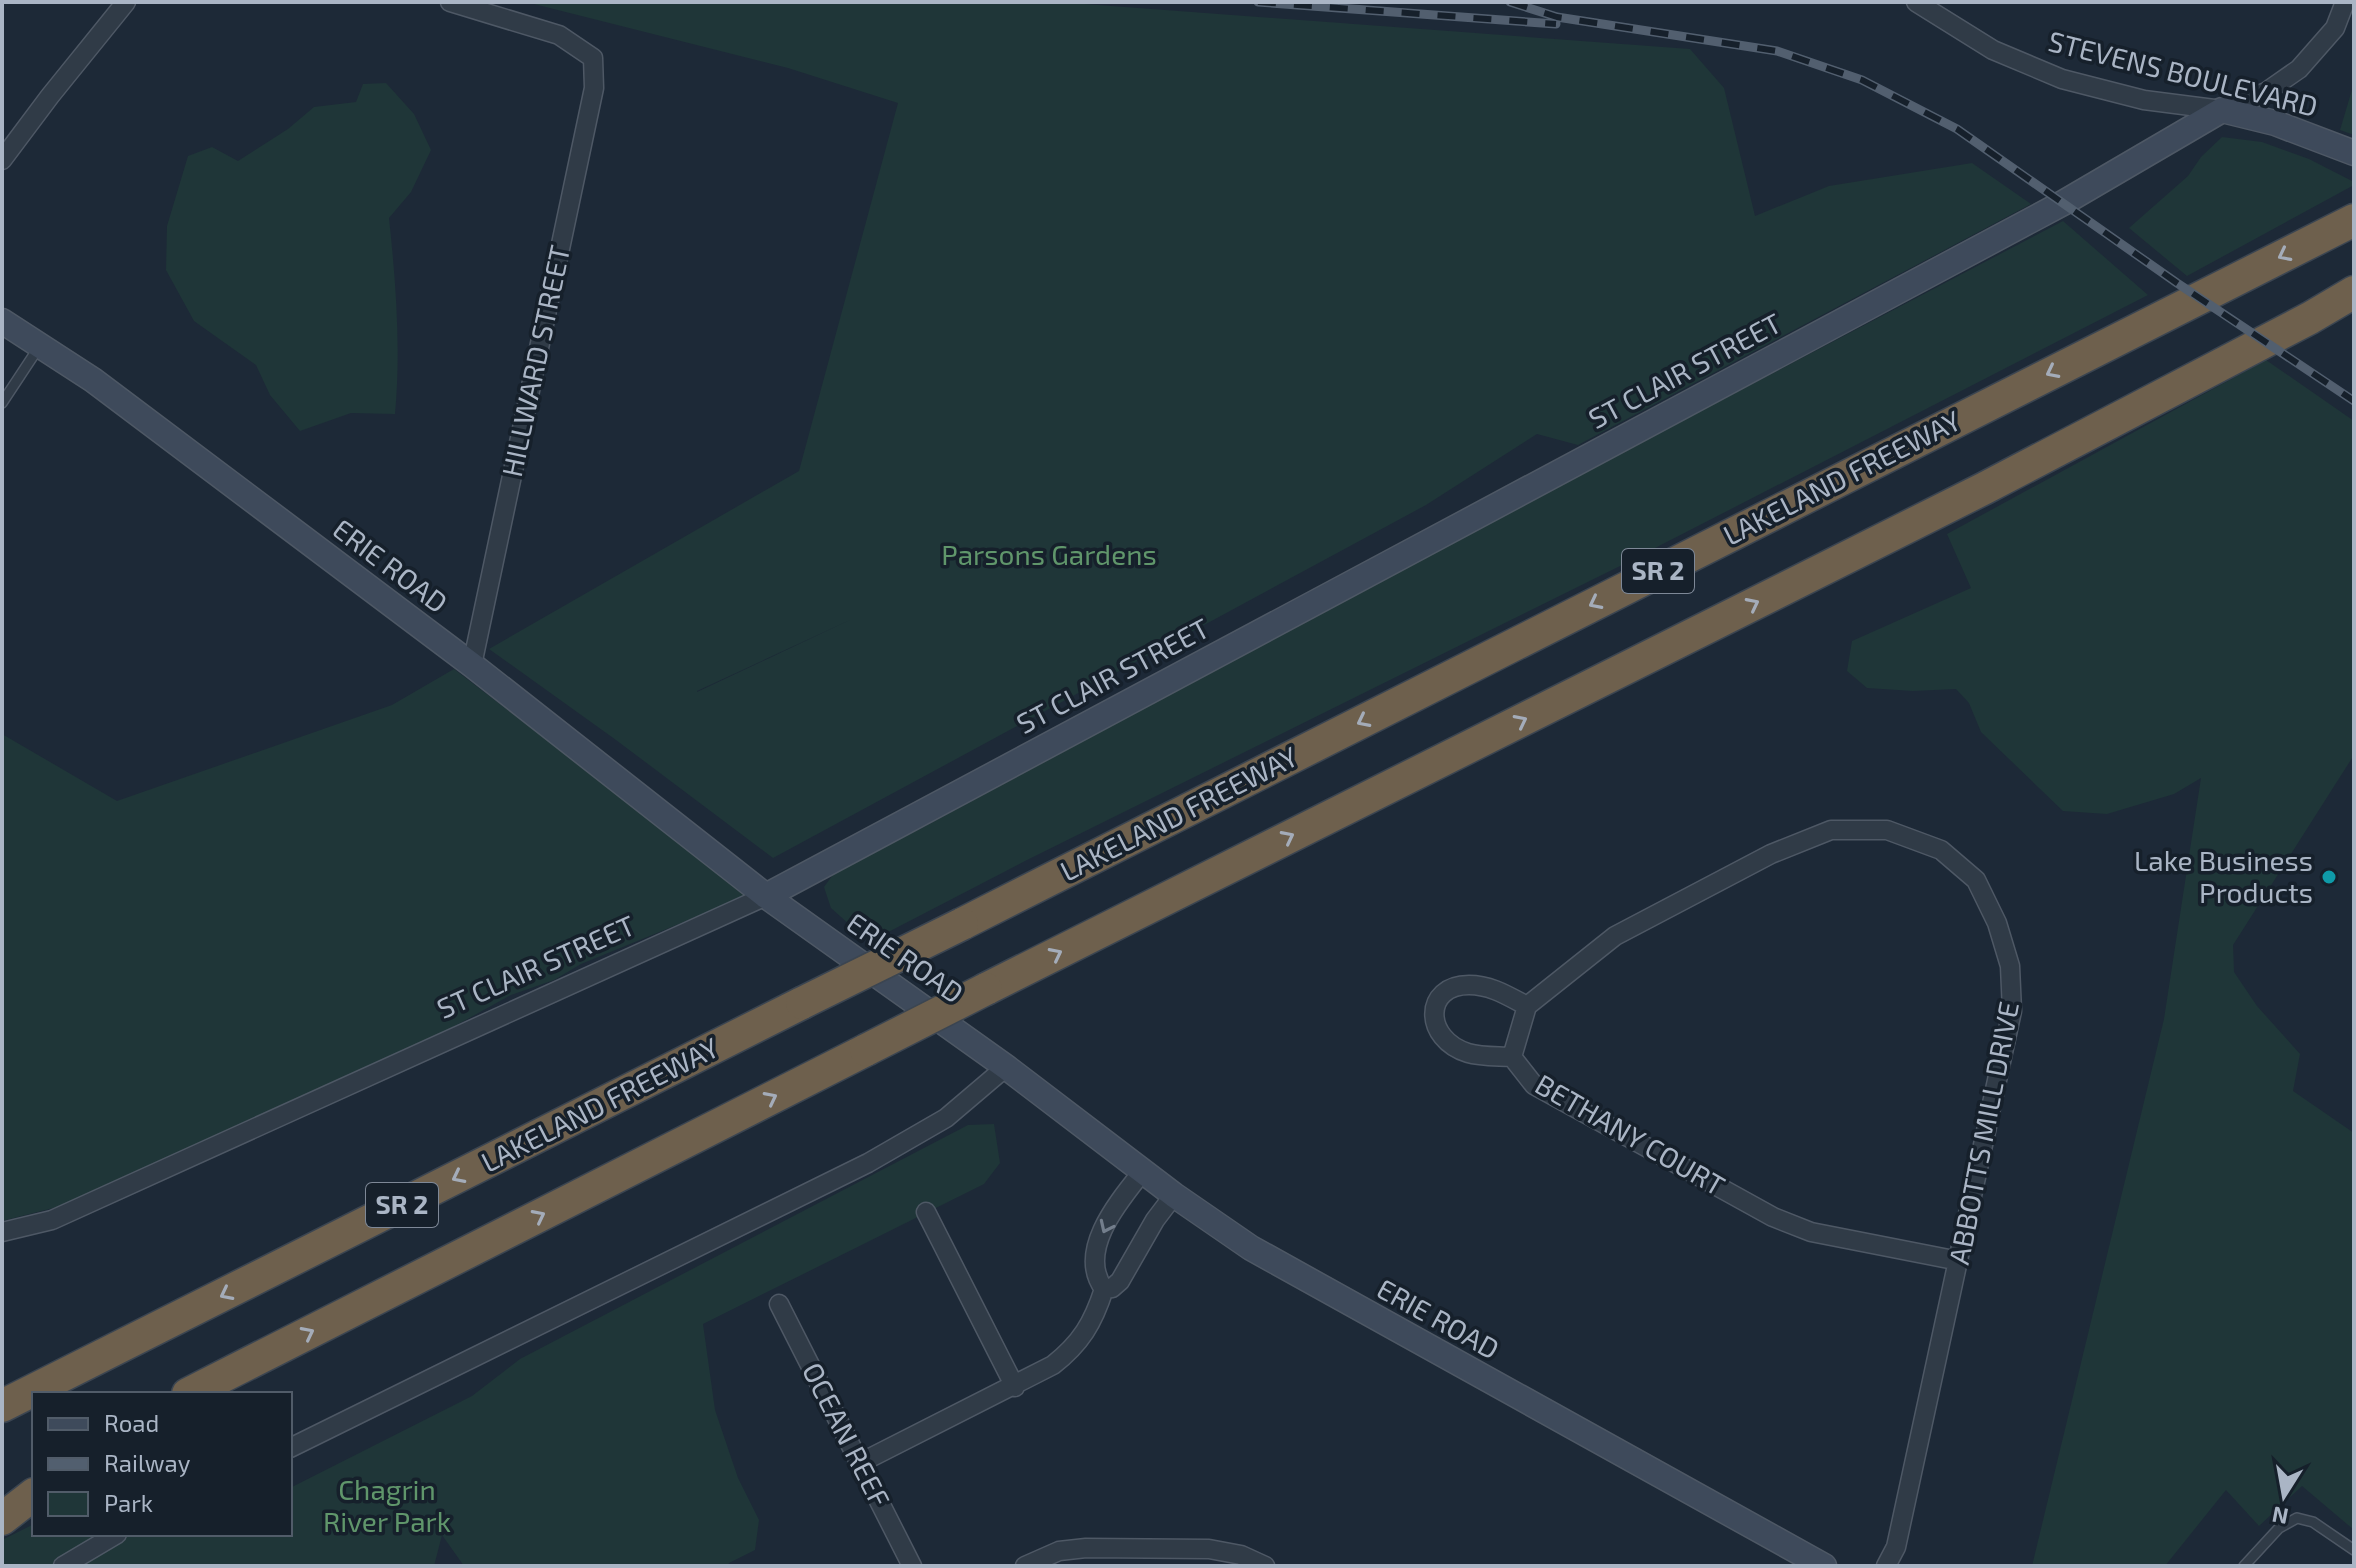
<svg xmlns="http://www.w3.org/2000/svg" width="2356" height="1568" font-family="'Exo 2',sans-serif">
  <style>
    .green { fill: #1f3638; fill-rule: evenodd }
    .lines { fill: none; stroke-linecap: round; stroke-linejoin: round }
    .lane-casing { stroke: #4e5865; stroke-width: 12 }
    .street-casing { stroke: #4e5865; stroke-width: 21 }
    .secondary-casing { stroke: #4e5865; stroke-width: 27 }
    .highway-casing { stroke: #3b4551; stroke-width: 35 }
    .lane { stroke: #303b47; stroke-width: 9 }
    .street { stroke: #303b47; stroke-width: 18 }
    .secondary { stroke: #3e4a5b; stroke-width: 24 }
    .highway { stroke: #6e604d; stroke-width: 32 }
    .rail-casing { stroke: #525f6f; stroke-width: 9 }
    .rail { stroke: #16202b; stroke-width: 6; stroke-dasharray: 18; stroke-linecap: butt }
    .highway-bridge-casing { stroke: #3b4551; stroke-width: 35; stroke-linecap: butt }
    .highway-bridge { stroke: #6e604d; stroke-width: 32 }
    .oneway { stroke: #a4acb9 }
    .oneway2 { stroke: #737e8c }
    .culture-dot { fill: #0f9aa8; stroke: #16202b; stroke-width: 3 }
    .labels { text-anchor: middle; stroke-width: 7; stroke-linejoin: round; paint-order: stroke }
    .shield { fill: #16202b; stroke: #7e8897; stroke-width: 2 }
    .shield-label { font-size: 26px; font-weight: bold; fill: #aab5c5 }
    .street-label { font-size: 28px; fill: #aab5c5; stroke: #16202b }
    .park-label { font-size: 28px; fill: #60966b; stroke: #16202b }
    .poi-label { font-size: 28px; fill: #aab5c5; stroke: #16202b; text-anchor: end }
  </style>
  <rect width="100%" height="100%" fill="#1d2937"/>
  <path class="green" d="M526,2H1058L1690,49L1724,88L1755,216L1829,186L1972,163L2031,204L1578,445L1537,434L1426,505L773,858L616,740L489,649L799,471L898,103L788,68ZM852,619L697,692V691Z
    M386,83L414,114L431,150L411,192L389,218C396,283 401,350 395,414L351,413L300,431L270,395L256,365L194,321L166,270L167,226L188,156L212,147L238,161L288,129L314,107L356,102L363,84Z
    M2354,83V135L2340,130Z
    M2222,137L2262,142L2309,159L2354,182V185L2187,276L2129,228L2188,176L2201,157Z
    M2063,221L2148,295L1618,567L1025,861L869,942L831,908L824,887L840,865L920,829L1493,520Z
    M2266,360L2354,421V755L2233,945L2234,972L2257,1006L2300,1054L2293,1091L2354,1133V1530L2302,1486L2259,1526L2226,1490L2165,1566H2032L2164,1019L2201,778L2174,794L2107,814L2063,811L1981,732L1969,703L1956,689L1913,691L1867,688L1847,671L1852,641L1971,588L1947,534Z
    M454,669L750,895L581,964L554,980L511,995L442,1033L73,1203L2,1221V734L117,801L392,705Z
    M994,1124L1000,1163L984,1184L703,1324L715,1410L738,1478L759,1520L755,1550L729,1563L728,1566H464L442,1535L434,1566H2V1540L34,1524V1534H290V1488L472,1396L520,1359L968,1125Z"/>
  <g class="lines">
    <g class="lane-casing">
      <path id="lane" d="M2,403L39,347
        M2244,1566L2279,1528L2297,1518L2313,1522L2354,1550"/>
    </g>
    <g class="street-casing">
      <path id="street" d="M450,2L559,35L593,58L594,88L472,665
        M1916,2L1993,50L2062,79L2144,100L2222,110L2266,92L2299,69L2335,28L2345,2
        M2,160L50,96L126,2
        M1527,1006C1508,996 1491,985 1469,985C1423,985 1423,1039 1468,1053C1481,1057 1498,1056 1512,1057L1534,1085L1773,1217L1811,1232L1959,1261
        M1512,1057L1527,1006L1615,936L1771,854L1831,830H1887L1941,850L1976,880L1997,923L2010,966L2012,1011L1896,1547L1886,1566
        M926,1212L1015,1387
        M2,1232L52,1220L766,896
        M1104,1289C1076,1251 1119,1201 1143,1171
        M1104,1289L1112,1288L1120,1281L1155,1220L1174,1195
        M779,1304L912,1566
        M290,1448L868,1163L946,1118L1006,1067
        M860,1463L1053,1365C1081,1343 1093,1323 1104,1289
        M63,1566L117,1534
        M1025,1566L1059,1551L1086,1548L1209,1549L1241,1555L1265,1566"/>
    </g>
    <g class="secondary-casing">
      <path id="secondary" d="M2,321L93,380L472,665L766,896L1006,1067L1174,1195L1251,1248L1824,1566
        M766,896L2063,203L2222,110L2275,123L2354,153"/>
    </g>
    <g class="highway-casing">
      <path id="highway" d="M962,924L2354,220
        M986,989L1985,488L2310,318L2354,292
        M188,1394L866,1050
        M2,1406L802,1003
        M2,1519L34,1494"/>
    </g>
    <use href="#lane" class="lane"/>
    <use href="#street" class="street"/>
    <use href="#secondary" class="secondary"/>
    <use href="#highway" class="highway"/>
    <g class="rail-casing">
      <path id="rail" d="M1258,2L1556,24
        M1510,2L1557,17L1777,51L1862,80L1957,129L2177,283L2354,401"/>
    </g>
    <use href="#rail" class="rail"/>
    <g class="highway-bridge-casing">
      <path id="highway-bridge" d="M802,1003L962,924
        M866,1050L986,989"/>
    </g>
    <use href="#highway-bridge" class="highway-bridge"/>
  </g>
  <defs><path id="oneway-chevron" d="M-2-3.5L2.5 0L-2 3.5" fill="none" stroke-width="1.6" stroke-linecap="round" stroke-linejoin="round" transform="scale(2)"/></defs>
  <g class="oneway">
    <use href="#oneway-chevron" transform="translate(2284 255) rotate(153)"/>
    <use href="#oneway-chevron" transform="translate(2052 372) rotate(153)"/>
    <use href="#oneway-chevron" transform="translate(1595 603) rotate(153)"/>
    <use href="#oneway-chevron" transform="translate(1753 604) rotate(-27)"/>
    <use href="#oneway-chevron" transform="translate(1363 721) rotate(153)"/>
    <use href="#oneway-chevron" transform="translate(1521 721) rotate(-27)"/>
    <use href="#oneway-chevron" transform="translate(1288 837) rotate(-27)"/>
    <use href="#oneway-chevron" transform="translate(1056 954) rotate(-27)"/>
    <use href="#oneway-chevron" transform="translate(771 1098) rotate(-27)"/>
    <use href="#oneway-chevron" transform="translate(458 1177) rotate(153)"/>
    <use href="#oneway-chevron" transform="translate(539 1216) rotate(-27)"/>
    <use href="#oneway-chevron" transform="translate(226 1294) rotate(153)"/>
    <use href="#oneway-chevron" transform="translate(308 1333) rotate(-27)"/>
  </g>
  <use class="oneway2" href="#oneway-chevron" transform="translate(1106 1227) rotate(115)"/>
  <circle class="culture-dot" cx="2329" cy="877" r="8"/>
  <g class="labels">
    <g class="shield">
      <rect x="1622" y="549" width="72" height="44" rx="6"/>
      <rect x="366" y="1183" width="72" height="44" rx="6"/>
    </g>
    <g class="shield-label">
      <text x="1658" y="580">SR 2</text>
      <text x="402" y="1214">SR 2</text>
    </g>
    <g class="street-label">
      <text transform="translate(2183 74) rotate(14)" y="10">STEVENS BOULEVARD</text>
      <text transform="translate(536 361) rotate(-78)" y="10">HILLWARD STREET</text>
      <text transform="translate(1685 371) rotate(-28)" y="10">ST CLAIR STREET</text>
      <text transform="translate(1842 478) rotate(-27)" y="10">LAKELAND FREEWAY</text>
      <text transform="translate(390 566) rotate(37)" y="10">ERIE ROAD</text>
      <text transform="translate(1113 676) rotate(-28)" y="10">ST CLAIR STREET</text>
      <text transform="translate(1179 814) rotate(-27)" y="10">LAKELAND FREEWAY</text>
      <text transform="translate(905 958) rotate(35)" y="10">ERIE ROAD</text>
      <text transform="translate(536 967) rotate(-24)" y="10">ST CLAIR STREET</text>
      <text transform="translate(600 1105) rotate(-27)" y="10">LAKELAND FREEWAY</text>
      <text transform="translate(1984 1133) rotate(-79)" y="10">ABBOTTS MILL DRIVE</text>
      <text transform="translate(1630 1135) rotate(30)" y="10">BETHANY COURT</text>
      <text transform="translate(1438 1319) rotate(29)" y="10">ERIE ROAD</text>
      <text transform="translate(846 1435) rotate(63)" y="10">OCEAN REEF</text>
    </g>
    <g class="park-label">
      <text x="1049" y="565">Parsons Gardens</text>
      <text x="387" y="1500">Chagrin<tspan x="387" dy="32">River Park</tspan></text>
    </g>
    <g class="poi-label">
      <text x="2313" y="871">Lake Business<tspan x="2313" dy="32">Products</tspan></text>
    </g>
  </g>
  <rect width="2356" height="1568" fill="none" stroke="#aab5c5" stroke-width="8"/>
  <rect x="32" y="1392" width="260" height="144" fill="#16202b" stroke="#515c69" stroke-width="2"/>
  <rect x="48" y="1418" width="40" height="12" fill="#3e4a5b" stroke="#515c69" stroke-width="2"/>
  <text x="104" y="1432" font-size="24" fill="#aab5c5">Road</text>
  <rect x="48" y="1458" width="40" height="12" fill="#525f6f" stroke="#515c69" stroke-width="2"/>
  <text x="104" y="1472" font-size="24" fill="#aab5c5">Railway</text>
  <rect x="48" y="1492" width="40" height="24" fill="#1f3638" stroke="#515c69" stroke-width="2"/>
  <text x="104" y="1512" font-size="24" fill="#aab5c5">Park</text>
  <g transform="translate(2284 1496) rotate(191)" stroke="#16202b" stroke-width="6" paint-order="stroke">
  <path d="M0-6L14 30L0 20L-14 30Z" fill="#aab5c5"/>
  <text y="-12" font-size="22" font-weight="bold" text-anchor="middle" fill="#aab5c5">N</text>
  </g>
</svg>
